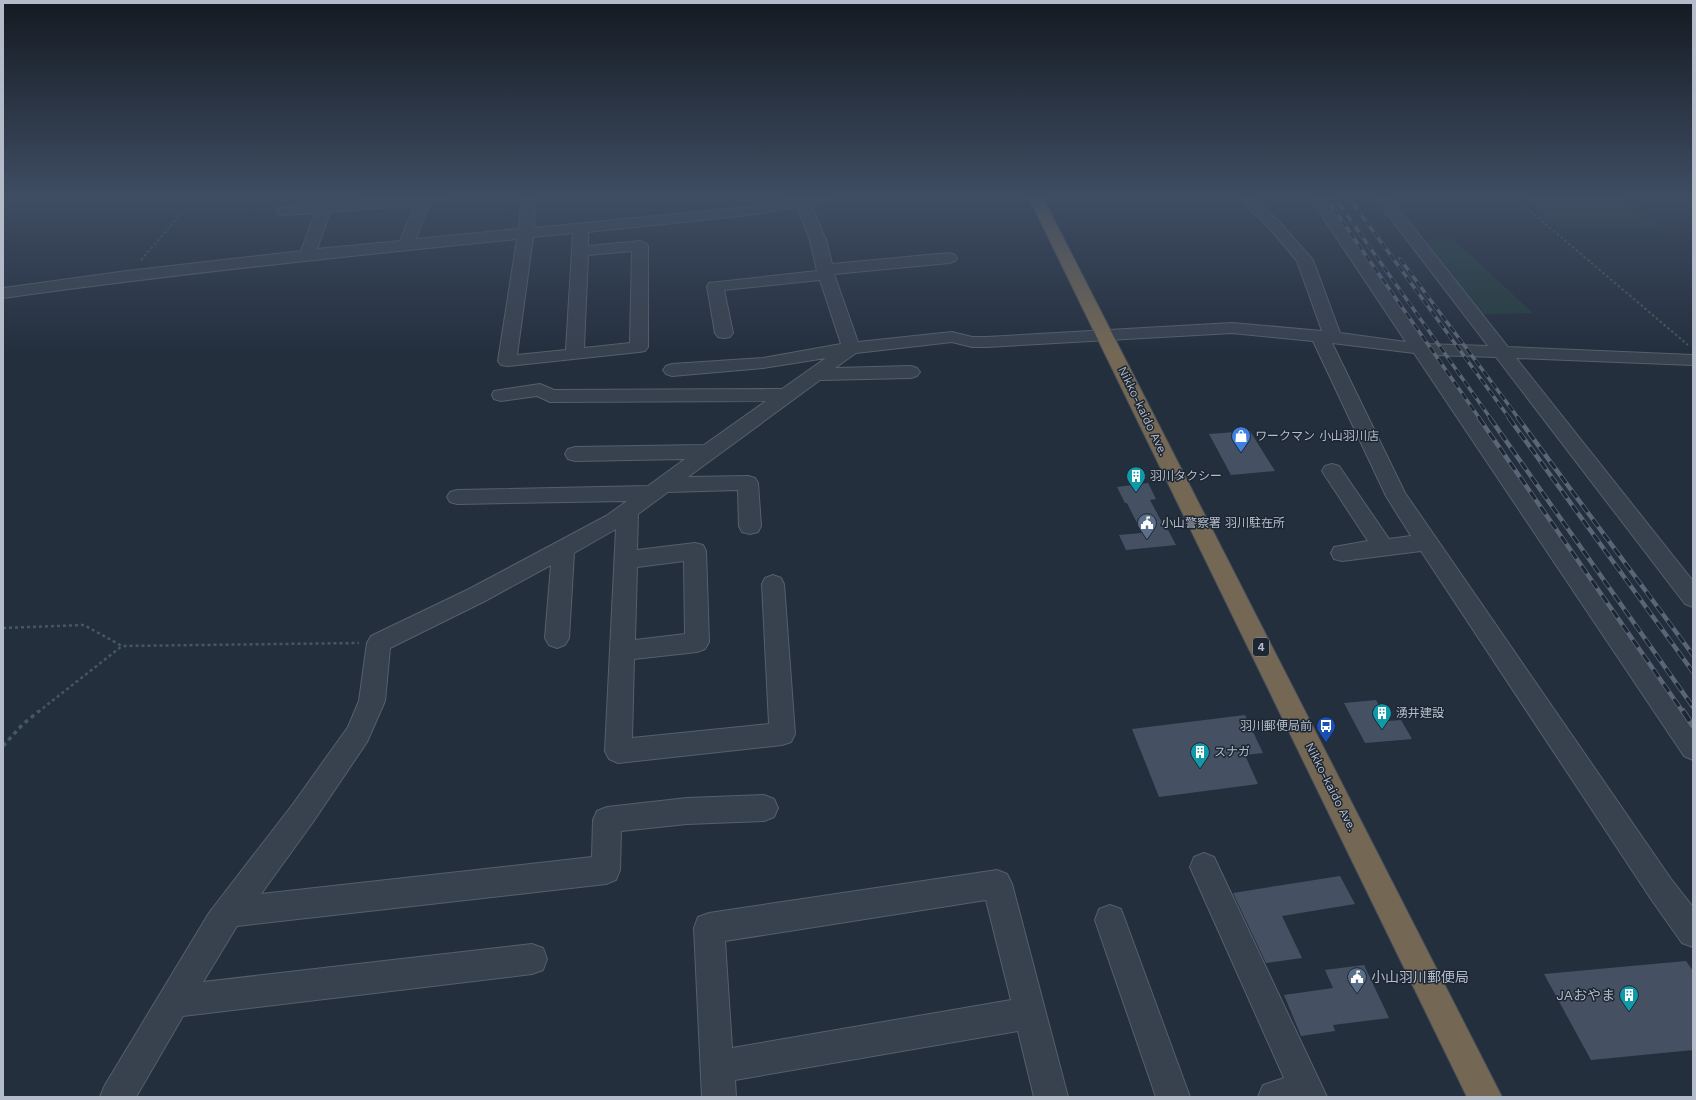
<svg xmlns="http://www.w3.org/2000/svg" width="1696" height="1100" font-family="'Work Sans','Noto Sans JP',sans-serif">
  <style>
    .green { fill: #263c3f }
    .building { fill: #455162 }
    .lines { fill: none; stroke-linecap: round; stroke-linejoin: round }
    .minor-casing { stroke: #565f6c; stroke-width: 2 }
    .highway-casing { stroke: #434c59; stroke-width: 2 }
    .path-far2 { stroke: #44595c; stroke-width: 2; stroke-dasharray: 2.5 2.5; stroke-linecap: butt }
    .path-far1 { stroke: #44595c; stroke-width: 2.5; stroke-dasharray: 3 3; stroke-linecap: butt }
    .path { stroke: #44595c; stroke-width: 3.5; stroke-dasharray: 4 4; stroke-linecap: butt }
    .minor { fill: #38414e; fill-rule: evenodd }
    .highway { fill: #746855; fill-rule: evenodd }
    .rail-far2-casing { stroke: #5a6575; stroke-width: 3.5 }
    .rail-far1-casing { stroke: #5a6575; stroke-width: 4.5 }
    .rail-casing { stroke: #5a6575; stroke-width: 5.5 }
    .rail-far2 { stroke: #1d2633; stroke-width: 2.5; stroke-dasharray: 7; stroke-linecap: butt }
    .rail-far1 { stroke: #1d2633; stroke-width: 3; stroke-dasharray: 9; stroke-linecap: butt }
    .rail { stroke: #1d2633; stroke-width: 4; stroke-dasharray: 12; stroke-linecap: butt }
    .labels { text-anchor: middle; stroke-width: 3; stroke-linejoin: round; paint-order: stroke }
    .shield { fill: #1d2633; stroke: #878f9c; stroke-width: 1 }
    .shield-label { font-size: 11px; font-weight: bold; fill: #b4bcc9 }
    .street-label { font-size: 12px; fill: #b4bcc9; stroke: #1d2633 }
    .poi-label { font-size: 12px; fill: #b4bcc9; stroke: #1d2633; text-anchor: start }
    .near-poi-label { font-size: 14px; fill: #b4bcc9; stroke: #1d2633; text-anchor: start }
  </style>
  <rect width="100%" height="100%" fill="#242f3e"/>
  <path class="green" d="M1521,198H1623L1664,229L1557,227Z
    M1453,239L1533,313L1475,315L1417,240Z"/>
  <path class="building" d="M1250,431L1275,471L1231,475L1209,434Z
    M1148,483L1156,499L1150,500L1166,530H1168L1176,545L1126,550L1119,535L1142,533L1127,503H1125L1117,487Z
    M1376,700L1388,721L1401,720L1412,739L1365,743L1344,703Z
    M1245,715L1263,753L1245,755L1258,784L1159,797L1132,729Z
    M1340,876L1355,904L1282,916L1302,958L1266,963L1233,893Z
    M1686,961L1693,971V1050L1591,1060L1544,974Z
    M1364,965L1389,1018L1333,1025L1335,1031L1301,1036L1284,995L1333,988L1325,970Z"/>
  <g class="lines">
    <g class="minor-casing">
      <path id="minor" d="M387,198H447L445,201L429,203L416,239L519,229L521,198H535L534,228L749,207L799,198H831L829,201L811,205L826,240L832,264L949,253L955,255L957,258L955,261L949,263L834,274L858,342L952,332L972,337H987L1232,323L1322,331L1297,261L1272,231L1239,198H1254L1282,225L1313,260L1340,333L1406,342L1310,198H1324L1426,344L1488,346L1375,198H1390L1508,347L1693,355V365L1516,358L1693,581V607L1685,604L1496,357L1434,355L1693,726V760L1684,756L1414,353L1332,343L1405,493L1671,879L1693,907V947L1682,943L1651,899L1421,551L1342,561L1334,559L1331,553L1334,547L1368,541L1322,471L1325,466L1332,464L1339,466L1389,539L1411,536L1386,496L1313,341L1232,333L987,347H972L952,342L856,353L835,368L911,366L917,368L920,372L917,376L911,378L820,380L688,477L748,476L755,478L758,483L761,526L758,532L750,534L742,532L739,526L738,490L668,492L638,514L637,550L695,543L703,545L706,551L709,642L705,649L697,652L634,659L632,738L769,724L762,584L765,578L773,575L781,578L784,584L795,734L791,742L782,745L618,763L609,759L605,751L616,529L574,553L569,638L565,645L557,648L549,645L545,638L551,565L485,601L390,648L385,701L367,742L313,822L261,894L592,857L593,820L597,811L607,807L687,798L764,795L774,799L778,808L774,817L764,821L687,824L621,831L620,870L616,880L606,884L237,926L203,982L532,944L543,948L547,959L543,970L532,974L183,1016L136,1097H100L105,1085L209,913L293,804L348,727L359,701L367,643L371,636L469,589L606,516L627,501L457,504L450,502L447,497L450,492L457,490L648,486L685,459L575,461L568,459L565,454L568,449L575,447L704,445L766,401L550,402L537,396L501,401L494,399L492,395L494,391L540,384L554,390L782,389L826,358L763,368L672,376L666,374L663,370L666,366L672,364L763,358L841,344L820,280L724,290L733,333L730,337L724,338L718,337L715,333L707,286L709,283L817,271L810,240L797,207L749,215L588,232V246L640,241L645,243L648,246V347L645,351L639,352L507,366L501,365L498,361L517,239C346,256 174,274 3,298V288L127,271L301,251L315,213L283,215L278,214L276,211L278,208ZM414,205L400,241L317,249L330,212ZM573,233L566,350L517,355L533,237ZM632,251L630,343L584,348L588,255ZM684,561L685,634L635,640L637,567Z
        M1204,853L1214,857L1327,1097H1258L1263,1085L1284,1078L1190,867L1194,857Z
        M997,870L1007,874L1012,884L1068,1097H1034L1018,1031L735,1080L736,1097H702L694,928L698,917L709,913ZM986,900L1011,1000L732,1048L725,941Z
        M1110,905L1121,909L1190,1097H1156L1095,920L1099,909Z"/>
    </g>
    <g class="highway-casing">
      <path id="highway" d="M1029,198H1043L1502,1097H1467Z"/>
    </g>
    <path class="path-far2" d="M1515,198L1688,345
      M141,260L195,198"/>
    <path class="path-far1" d="M3,628L84,625L122,646L359,643
      M38,712L122,646"/>
    <path class="path" d="M3,746L23,724L39,711"/>
    <use href="#minor" class="minor"/>
    <use href="#highway" class="highway"/>
    <g class="rail-far2-casing">
      <path id="rail-far2" d="M1326,198L1480,419
        M1335,198L1491,419
        M1349,198L1510,419
        M1400,259L1519,419"/>
    </g>
    <g class="rail-far1-casing">
      <path id="rail-far1" d="M1479,418L1683,712
        M1490,418L1693,707
        M1509,418L1693,672
        M1518,418L1693,655"/>
    </g>
    <g class="rail-casing">
      <path id="rail" d="M1683,711L1693,726"/>
    </g>
    <use href="#rail-far2" class="rail-far2"/>
    <use href="#rail-far1" class="rail-far1"/>
    <use href="#rail" class="rail"/>
  </g>
  <linearGradient id="sky" x2="0" y2="1"><stop stop-color="#141a22"/><stop offset="0.56" stop-color="#3f4d63"/><stop offset="1" stop-color="#3f4d63" stop-opacity="0"/></linearGradient>
  <rect width="1696" height="352" fill="url(#sky)"/>
  <defs>
    <g id="shop-pin" transform="scale(1)"><path d="M0 17L-7.5 6A9.5 9.5 0 1 1 7.5 6Z" fill="#3f7fe0" stroke="#1d2633"/><path d="M-5-2.5h2.3a2.7 3.5 0 0 1 5.4 0H5L5.5 6h-11ZM-1.5-2.5h3a1.5 2.3 0 0 0-3 0Z" fill="#fff"/></g>
    <g id="building-pin" transform="scale(1)"><path d="M0 17L-7.5 6A9.5 9.5 0 1 1 7.5 6Z" fill="#0f9aa8" stroke="#1d2633"/><path d="M-4-6H4V6H1V3H-1V6H-4ZM-2.5-4.3h1.7v1.8h-1.7ZM.8-4.3h1.7v1.8H.8ZM-2.5-1h1.7V.8h-1.7ZM.8-1h1.7V.8H.8Z" fill="#fff"/></g>
    <g id="civic-pin" transform="scale(1)"><path d="M0 17L-7.5 6A9.5 9.5 0 1 1 7.5 6Z" fill="#5c6f8a" stroke="#1d2633"/><path d="M-.6-6.5H3V-4.5H.6V-3L4-1V1h2V6H-6V1h2V-1L-.6-3ZM-1.2 2.5V6h2.4V2.5Z" fill="#fff"/></g>
    <g id="bus-pin" transform="scale(1)"><path d="M0 17L-7.5 6A9.5 9.5 0 1 1 7.5 6Z" fill="#1a4fb4" stroke="#1d2633"/><path d="M-5-6H5V4H4V6H2V4H-2V6H-4V4H-5ZM-3.5-4V0h7V-4ZM-3.5 1.2v1.5H-2V1.2ZM2 1.2v1.5H3.5V1.2Z" fill="#fff"/></g>
  </defs>
  <g fill-rule="evenodd">
    <use href="#shop-pin" x="1241" y="436"/>
    <use href="#building-pin" x="1136" y="476"/>
    <use href="#civic-pin" x="1147" y="523"/>
    <use href="#building-pin" x="1382" y="713"/>
    <use href="#bus-pin" x="1326" y="726"/>
    <use href="#building-pin" x="1200" y="752"/>
    <use href="#civic-pin" x="1357" y="977"/>
    <use href="#building-pin" x="1629" y="995"/>
  </g>
  <g class="labels">
    <rect class="shield" x="1253" y="638" width="16" height="18" rx="3"/>
    <g class="shield-label">
      <text x="1261" y="651">4</text>
    </g>
    <g class="street-label">
      <text transform="translate(1143 411) rotate(64)" y="4">Nikko-kaido Ave.</text>
      <text transform="translate(1331 787) rotate(63)" y="4">Nikko-kaido Ave.</text>
    </g>
    <g class="poi-label">
      <text x="1255" y="440">ワークマン 小山羽川店</text>
      <text x="1150" y="480">羽川タクシー</text>
      <text x="1161" y="527">小山警察署 羽川駐在所</text>
      <text x="1396" y="717">湧井建設</text>
      <text x="1312" y="730" text-anchor="end">羽川郵便局前</text>
      <text x="1214" y="756">スナガ</text>
    </g>
    <g class="near-poi-label">
      <text x="1371" y="982">小山羽川郵便局</text>
      <text x="1615" y="1000" text-anchor="end">JAおやま</text>
    </g>
  </g>
  <rect width="1696" height="1100" fill="none" stroke="#b4bcc9" stroke-width="8"/>
</svg>
